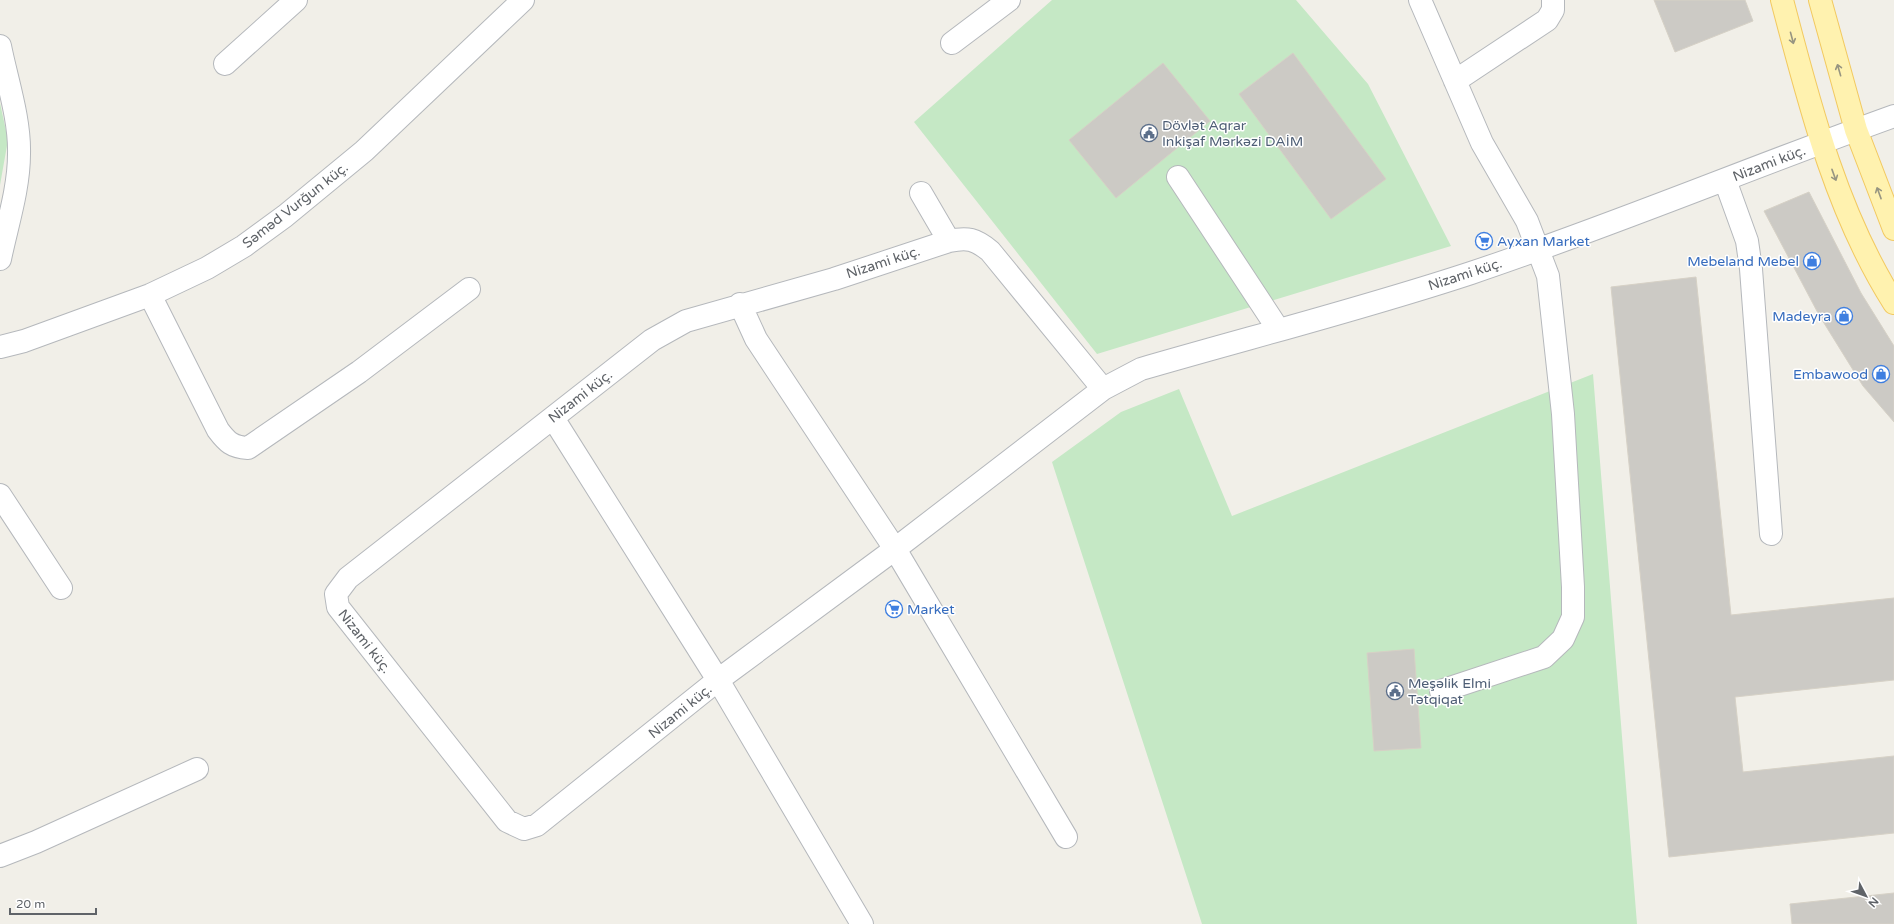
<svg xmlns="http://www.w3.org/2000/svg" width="1894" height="924" font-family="'Varela Round',sans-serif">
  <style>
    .green { fill: #c5e8c5 }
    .building { fill: #cccac5; stroke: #d6d1c6 }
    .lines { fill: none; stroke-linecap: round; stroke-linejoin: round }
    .minor-casing { stroke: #b5b8bc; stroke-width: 24 }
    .major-casing { stroke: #f2c960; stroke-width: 24 }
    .minor { stroke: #fff; stroke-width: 22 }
    .major { stroke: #fff2af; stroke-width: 22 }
    .oneway { stroke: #979581 }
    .labels { text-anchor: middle; stroke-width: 3; stroke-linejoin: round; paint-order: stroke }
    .service-label { font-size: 14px; fill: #4e5e75; stroke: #fff; text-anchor: start }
    .street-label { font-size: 14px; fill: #5f6368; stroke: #fff }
    .shop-label { font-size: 14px; fill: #366cbe; stroke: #fff; text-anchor: end }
  </style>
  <rect width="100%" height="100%" fill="#f1efe8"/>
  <path class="green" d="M1052,0H1296L1368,84L1451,246L1097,354L914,122Z
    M0,103L8,140L0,185Z
    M1593,374L1637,924H1202L1052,462L1121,412L1179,389L1232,516Z"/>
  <path class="building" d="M1654,0H1745L1753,21L1675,52Z
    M1293,53L1386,179L1331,219L1239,94Z
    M1163,63L1210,121L1116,198L1069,140Z
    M1809,192L1861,293L1894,346V422L1863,386L1819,315L1764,211Z
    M1696,277L1731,615L1894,598V680L1735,697L1743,772L1894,756V833L1669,857L1611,287Z
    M1414,649L1421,748L1374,751L1367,653Z
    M1894,893V924H1792L1790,904Z"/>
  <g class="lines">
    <g class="minor-casing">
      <path id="minor" d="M1420,0L1482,143L1527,221L1548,276L1563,414L1573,587V617L1563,639L1544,657L1441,691
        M952,43L1009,0
        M0,46C7,81 20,119 19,154C19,189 7,225 0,259
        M225,64L296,0
        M1455,81L1547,20L1553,10V0
        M1178,177L1278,329
        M1725,180L1747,241L1751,269L1771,534
        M921,193L949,241
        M150,295L218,430C227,442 232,447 248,448L359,372L469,289
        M740,304L756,339L895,549L1066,837
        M0,347L24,341L150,295L207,268L244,246L285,216L364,151L523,0
        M1103,389L990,251C975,239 968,237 949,241L834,279L686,321L652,340L348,578L336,594L338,607L507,821L524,829L537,825L718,680L895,549L1103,389L1141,369C1251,337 1362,309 1471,273C1614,225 1752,167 1894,116
        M553,418L718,680L862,924
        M0,495L61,588
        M0,856L36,842L197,769"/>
    </g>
    <g class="major-casing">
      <path id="major" d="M1782,0C1809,103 1836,212 1894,303
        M1820,0L1856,130L1894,229"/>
    </g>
    <use href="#minor" class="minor"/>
    <use href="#major" class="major"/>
  </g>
  <defs><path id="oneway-shaft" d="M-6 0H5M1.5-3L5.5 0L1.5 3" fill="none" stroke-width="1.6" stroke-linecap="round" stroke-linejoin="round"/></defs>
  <g class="oneway">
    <use href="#oneway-shaft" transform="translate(1792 38) rotate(75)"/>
    <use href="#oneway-shaft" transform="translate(1839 70) rotate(-106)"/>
    <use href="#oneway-shaft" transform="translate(1834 175) rotate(70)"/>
    <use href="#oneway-shaft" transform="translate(1879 193) rotate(-110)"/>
  </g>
  <defs>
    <g id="civic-ring" transform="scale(0.9)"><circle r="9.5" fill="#fff" stroke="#5c6f8a" stroke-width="1.5"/><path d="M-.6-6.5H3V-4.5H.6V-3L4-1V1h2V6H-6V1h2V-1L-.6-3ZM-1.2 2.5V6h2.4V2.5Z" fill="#5c6f8a"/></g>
    <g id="supermarket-ring" transform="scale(0.9)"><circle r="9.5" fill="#fff" stroke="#3f7fe0" stroke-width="1.5"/><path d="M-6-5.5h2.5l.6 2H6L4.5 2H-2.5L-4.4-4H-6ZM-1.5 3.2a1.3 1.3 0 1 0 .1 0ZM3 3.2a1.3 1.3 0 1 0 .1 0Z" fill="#3f7fe0"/></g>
    <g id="shop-ring" transform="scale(0.9)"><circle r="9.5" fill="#fff" stroke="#3f7fe0" stroke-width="1.5"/><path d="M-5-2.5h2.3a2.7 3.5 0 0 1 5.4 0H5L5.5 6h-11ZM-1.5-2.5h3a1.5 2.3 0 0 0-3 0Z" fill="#3f7fe0"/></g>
  </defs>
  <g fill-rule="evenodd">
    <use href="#civic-ring" x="1149" y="133"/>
    <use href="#supermarket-ring" x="1484" y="241"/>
    <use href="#shop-ring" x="1812" y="261"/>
    <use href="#shop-ring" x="1844" y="316"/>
    <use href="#shop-ring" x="1881" y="374"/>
    <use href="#supermarket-ring" x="894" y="609"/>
    <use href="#civic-ring" x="1395" y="691"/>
  </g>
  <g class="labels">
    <g class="service-label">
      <text x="1162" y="130">Dövlət Aqrar<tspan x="1162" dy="16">Inkişaf Mərkəzi DAİM</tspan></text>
      <text x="1408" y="688">Meşəlik Elmi<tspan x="1408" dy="16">Tətqiqat</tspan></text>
    </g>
    <g class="street-label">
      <text transform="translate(1769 163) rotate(-21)" y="5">Nizami küç.</text>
      <text transform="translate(295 205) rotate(-38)" y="5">Səməd Vurğun küç.</text>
      <text transform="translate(883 262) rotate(-18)" y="5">Nizami küç.</text>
      <text transform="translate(1465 274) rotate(-18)" y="5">Nizami küç.</text>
      <text transform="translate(580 396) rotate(-38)" y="5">Nizami küç.</text>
      <text transform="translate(365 641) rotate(52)" y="5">Nizami küç.</text>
      <text transform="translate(680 711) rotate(-39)" y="5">Nizami küç.</text>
    </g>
    <g class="shop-label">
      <text x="1497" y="246" text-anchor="start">Ayxan Market</text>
      <text x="1799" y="266">Mebeland Mebel</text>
      <text x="1831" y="321">Madeyra</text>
      <text x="1868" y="379">Embawood</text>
      <text x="907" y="614" text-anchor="start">Market</text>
    </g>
  </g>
  <g transform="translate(1866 896) rotate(131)" stroke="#ffffff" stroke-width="3" paint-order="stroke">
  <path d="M0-3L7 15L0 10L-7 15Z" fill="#5f6368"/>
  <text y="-6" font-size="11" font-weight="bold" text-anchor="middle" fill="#5f6368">N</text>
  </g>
  <path d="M10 908v6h86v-6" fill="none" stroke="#5f6368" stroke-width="2"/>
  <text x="16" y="908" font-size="12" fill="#5f6368" stroke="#ffffff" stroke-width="3" paint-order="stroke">20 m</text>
</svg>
